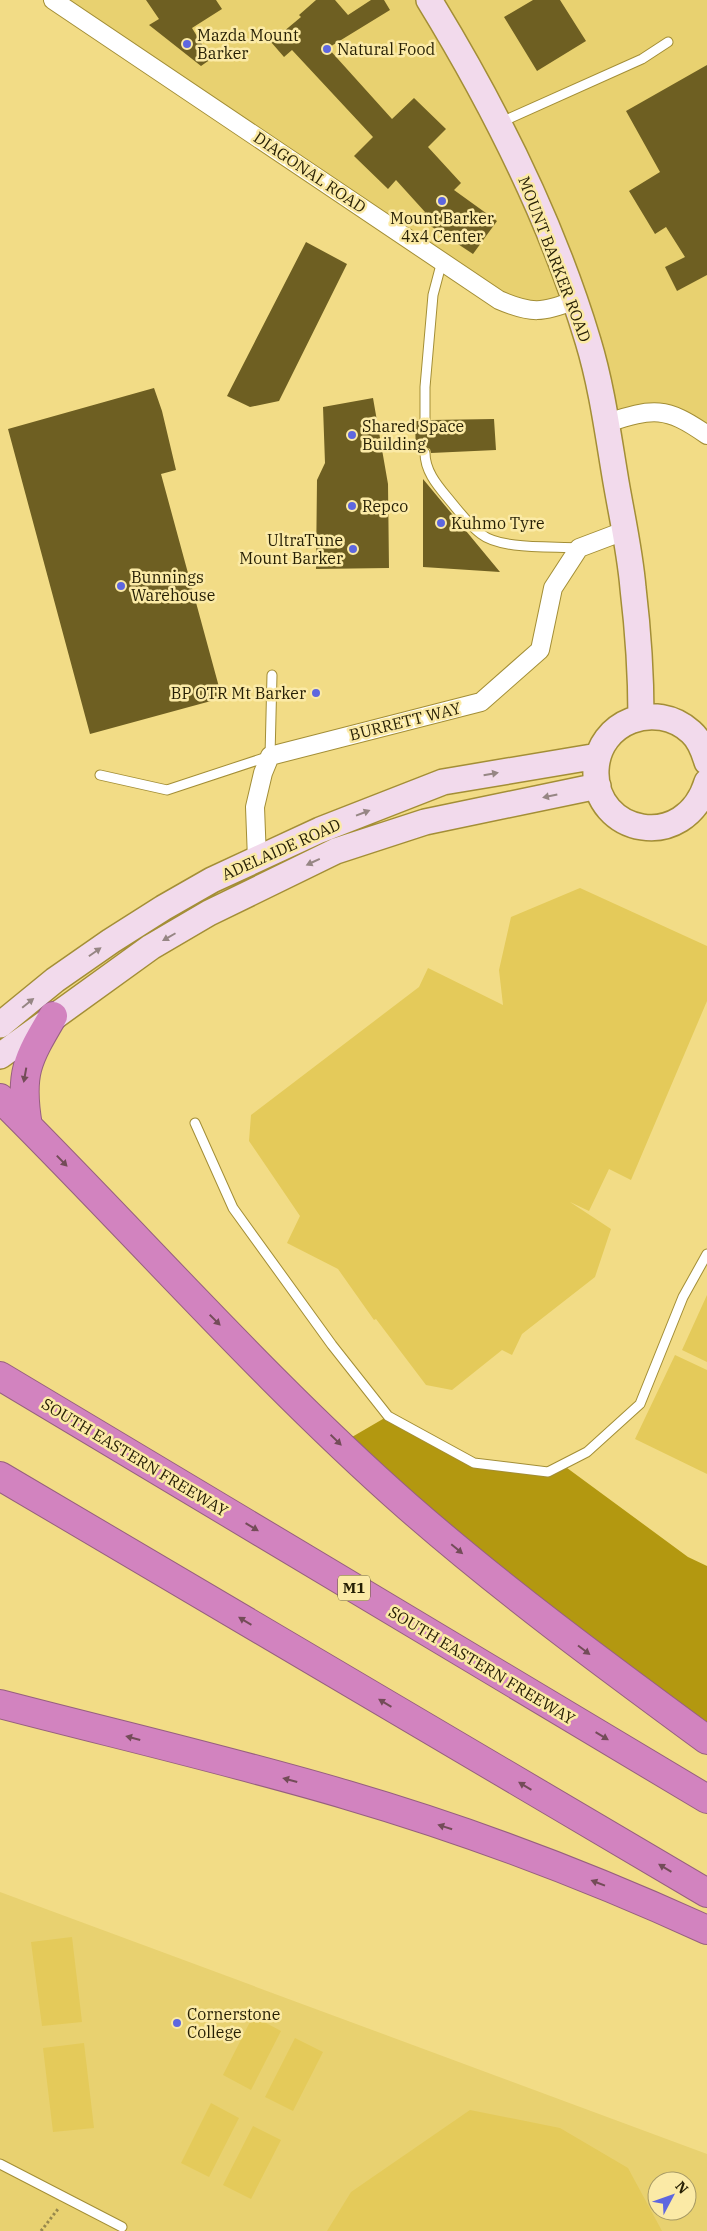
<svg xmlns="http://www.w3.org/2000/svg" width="707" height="2231" font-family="'IBM Plex Serif',serif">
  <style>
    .built { fill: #e8d170; fill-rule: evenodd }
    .green { fill: #e4ca5a }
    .forest { fill: #b39810 }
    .building { fill: #6e5f22 }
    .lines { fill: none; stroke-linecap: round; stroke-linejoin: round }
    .service-casing { stroke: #a38e36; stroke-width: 11 }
    .minor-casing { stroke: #a38e36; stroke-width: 20 }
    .secondary-casing { stroke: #a38e36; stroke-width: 28 }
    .motorway-casing { stroke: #96607e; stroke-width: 30 }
    .path { stroke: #97884c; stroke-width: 3; stroke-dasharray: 2.5 2.5; stroke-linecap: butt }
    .service { stroke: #fff; stroke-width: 9 }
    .minor { stroke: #fff; stroke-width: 18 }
    .secondary { stroke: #f2daec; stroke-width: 25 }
    .motorway { stroke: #d283bf; stroke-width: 28 }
    .oneway { fill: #968684 }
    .oneway2 { fill: #734c58 }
    .poi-dot { fill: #5e67df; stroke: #fbeaa6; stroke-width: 2 }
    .labels { text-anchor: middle; stroke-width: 5; stroke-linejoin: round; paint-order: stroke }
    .shield { fill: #fbeaa6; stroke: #665c35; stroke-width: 1 }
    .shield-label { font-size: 15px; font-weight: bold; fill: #261f04 }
    .poi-label { font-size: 16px; fill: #261f04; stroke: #fbeaa6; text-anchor: start }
    .street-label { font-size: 16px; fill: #261f04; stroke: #fbeaa6 }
  </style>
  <rect width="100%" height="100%" fill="#f2dc86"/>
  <path class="built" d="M53,0H707V435L685,420L607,423L575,300L520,310Z
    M0,1892L707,2154V2231H0ZM657,2181H687V2211H657Z"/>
  <path class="green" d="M580,888L707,946V1001L631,1180L609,1169L589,1211L570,1202L611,1229L595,1277L522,1334L512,1355L502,1350L452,1390L426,1385L376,1319L374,1320L338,1269L287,1243L300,1216L249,1141L251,1115L419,987L428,968L503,1005L499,970L511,917Z
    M707,1295V1362L682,1350Z
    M675,1355L707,1370V1474L635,1439Z
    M72,1937L82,2022L42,2026L31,1942Z
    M253,2016L281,2031L251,2090L223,2075Z
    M295,2038L323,2052L293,2111L265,2097Z
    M84,2043L94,2128L53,2132L43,2048Z
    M211,2103L239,2118L209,2177L181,2163Z
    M470,2110L560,2128L628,2168L662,2231H327L351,2192Z
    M253,2126L281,2140L251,2199L223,2185Z"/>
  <path class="forest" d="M388,1416L474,1463L548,1472L563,1465L688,1557L707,1566V1740L340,1444Z"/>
  <path class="building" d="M146,0H216L222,9L192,28L211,59L201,66L149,25L159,19Z
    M316,0H335L348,15L371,0H384L390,10L328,48L392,119L414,98L446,129L428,147L461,183L454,190L497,221L473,254L420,219L425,212L396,180L388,189L354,156L373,137L292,50L284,57L271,42L301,17L299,15Z
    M533,0H560L586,41L537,71L504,17Z
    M707,65V275L677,291L665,267L685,257L666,227L655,234L629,191L660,172L626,111Z
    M306,242L347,264L279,401L250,407L227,396Z
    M154,388L162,411L176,470L161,474L222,698L90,734L8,429Z
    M373,398L388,484L389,568L316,569L317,480L325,463L323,407Z
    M494,419L496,450L431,453L430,449L425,447L416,453L415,421H419L421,425L425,426L431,420Z
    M423,479L500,572L423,567Z"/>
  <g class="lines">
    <g class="service-casing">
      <path id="service" d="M499,123L642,59L668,42
        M425,420V387L433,295L442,261
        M425,453C425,470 436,484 447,497C457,509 468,524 481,534C501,550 553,546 579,548
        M100,775L167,790L270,756L272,675
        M195,1123L233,1208L332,1345L388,1416L474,1463L548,1472L587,1452L640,1404L683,1297L707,1254
        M0,2164L122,2227"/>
    </g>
    <g class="minor-casing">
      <path id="minor" d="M53,0L499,300C531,314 543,313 575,300
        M607,423C653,408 666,406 707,435
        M257,859L255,807L263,773L270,756L481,702L540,650L553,588L579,548L624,531"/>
    </g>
    <g class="secondary-casing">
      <path id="secondary" d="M429,0C494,106 552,221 588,341C602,387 608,435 616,482C622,517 630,552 633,588C638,630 641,674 641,717
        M707,762C704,752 700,740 691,732C656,700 598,721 596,770C593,834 685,854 707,782
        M0,1025L55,980L111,941L163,908L212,880L320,830L443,782L598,756
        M0,1056L151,947L209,913L336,851L425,822L598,786"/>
    </g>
    <g class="motorway-casing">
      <path id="motorway" d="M0,1098C136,1233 263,1379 407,1506C503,1590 605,1665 707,1740
        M28,1126C19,1074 27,1060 53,1016
        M0,1376L707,1799
        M0,1476L707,1893
        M0,1704C115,1734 232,1761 347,1795C470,1831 591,1877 707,1930"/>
    </g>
    <path class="path" d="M41,2231L58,2209"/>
    <use href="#service" class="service"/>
    <use href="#minor" class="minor"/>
    <use href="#secondary" class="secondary"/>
    <use href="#motorway" class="motorway"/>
  </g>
  <defs><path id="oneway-solid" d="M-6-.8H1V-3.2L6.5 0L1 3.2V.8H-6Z" transform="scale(1.25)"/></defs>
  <g class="oneway">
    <use href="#oneway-solid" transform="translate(491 774) rotate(-10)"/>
    <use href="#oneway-solid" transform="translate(550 796) rotate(168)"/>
    <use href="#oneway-solid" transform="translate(363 813) rotate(-21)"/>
    <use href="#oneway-solid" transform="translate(313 862) rotate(155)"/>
    <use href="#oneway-solid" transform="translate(169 937) rotate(150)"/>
    <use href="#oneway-solid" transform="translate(95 952) rotate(-35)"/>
    <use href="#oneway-solid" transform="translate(28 1003) rotate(-39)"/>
  </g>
  <g class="oneway2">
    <use href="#oneway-solid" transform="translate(25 1075) rotate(100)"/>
    <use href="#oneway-solid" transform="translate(62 1161) rotate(46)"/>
    <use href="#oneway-solid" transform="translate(215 1320) rotate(45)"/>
    <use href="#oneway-solid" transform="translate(336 1440) rotate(44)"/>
    <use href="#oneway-solid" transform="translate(252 1527) rotate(31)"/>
    <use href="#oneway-solid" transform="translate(457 1549) rotate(40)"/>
    <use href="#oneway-solid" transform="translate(245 1621) rotate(-149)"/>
    <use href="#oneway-solid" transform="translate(584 1650) rotate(37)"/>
    <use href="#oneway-solid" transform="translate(385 1703) rotate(-149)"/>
    <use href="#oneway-solid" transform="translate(602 1736) rotate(31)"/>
    <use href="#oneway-solid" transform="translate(133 1738) rotate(-165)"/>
    <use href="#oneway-solid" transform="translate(290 1780) rotate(-165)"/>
    <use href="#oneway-solid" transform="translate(525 1786) rotate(-149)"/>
    <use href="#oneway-solid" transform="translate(445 1827) rotate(-162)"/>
    <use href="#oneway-solid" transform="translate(665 1868) rotate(-149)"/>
    <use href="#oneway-solid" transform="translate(598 1883) rotate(-159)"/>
  </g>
  <g class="poi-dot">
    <circle cx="187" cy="44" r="5"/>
    <circle cx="327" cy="49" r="5"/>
    <circle cx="442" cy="201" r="5"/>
    <circle cx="352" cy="435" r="5"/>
    <circle cx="352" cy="506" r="5"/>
    <circle cx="441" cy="523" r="5"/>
    <circle cx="353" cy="549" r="5"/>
    <circle cx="121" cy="586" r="5"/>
    <circle cx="316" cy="693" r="5"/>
    <circle cx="177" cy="2023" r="5"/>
  </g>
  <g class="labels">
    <rect class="shield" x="338" y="1575.5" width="32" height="25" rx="4"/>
    <g class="shield-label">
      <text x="354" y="1593">M1</text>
    </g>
    <g class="poi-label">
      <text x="197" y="41">Mazda Mount<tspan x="197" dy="18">Barker</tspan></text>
      <text x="337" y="55">Natural Food</text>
      <text x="442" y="224" text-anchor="middle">Mount Barker<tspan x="442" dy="18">4x4 Center</tspan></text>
      <text x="362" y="432">Shared Space<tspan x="362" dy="18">Building</tspan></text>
      <text x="362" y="512">Repco</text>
      <text x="451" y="529">Kuhmo Tyre</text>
      <text x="343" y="546" text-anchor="end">UltraTune<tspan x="343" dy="18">Mount Barker</tspan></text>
      <text x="131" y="583">Bunnings<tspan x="131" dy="18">Warehouse</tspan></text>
      <text x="306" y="699" text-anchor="end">BP OTR Mt Barker</text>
      <text x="187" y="2020">Cornerstone<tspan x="187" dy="18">College</tspan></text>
    </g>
    <g class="street-label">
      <text transform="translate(310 172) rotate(34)" y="6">DIAGONAL ROAD</text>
      <text transform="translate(555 259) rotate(69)" y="6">MOUNT BARKER ROAD</text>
      <text transform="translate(405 721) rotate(-14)" y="6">BURRETT WAY</text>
      <text transform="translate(281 849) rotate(-24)" y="6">ADELAIDE ROAD</text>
      <text transform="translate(135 1457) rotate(31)" y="6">SOUTH EASTERN FREEWAY</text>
      <text transform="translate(482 1665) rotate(31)" y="6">SOUTH EASTERN FREEWAY</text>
    </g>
  </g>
  <g transform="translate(672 2196) rotate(49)"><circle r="24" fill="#fbeaa6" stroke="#a69965"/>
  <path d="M0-4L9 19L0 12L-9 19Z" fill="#5e67df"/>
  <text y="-8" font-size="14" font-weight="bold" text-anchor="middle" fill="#261f04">N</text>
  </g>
</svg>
